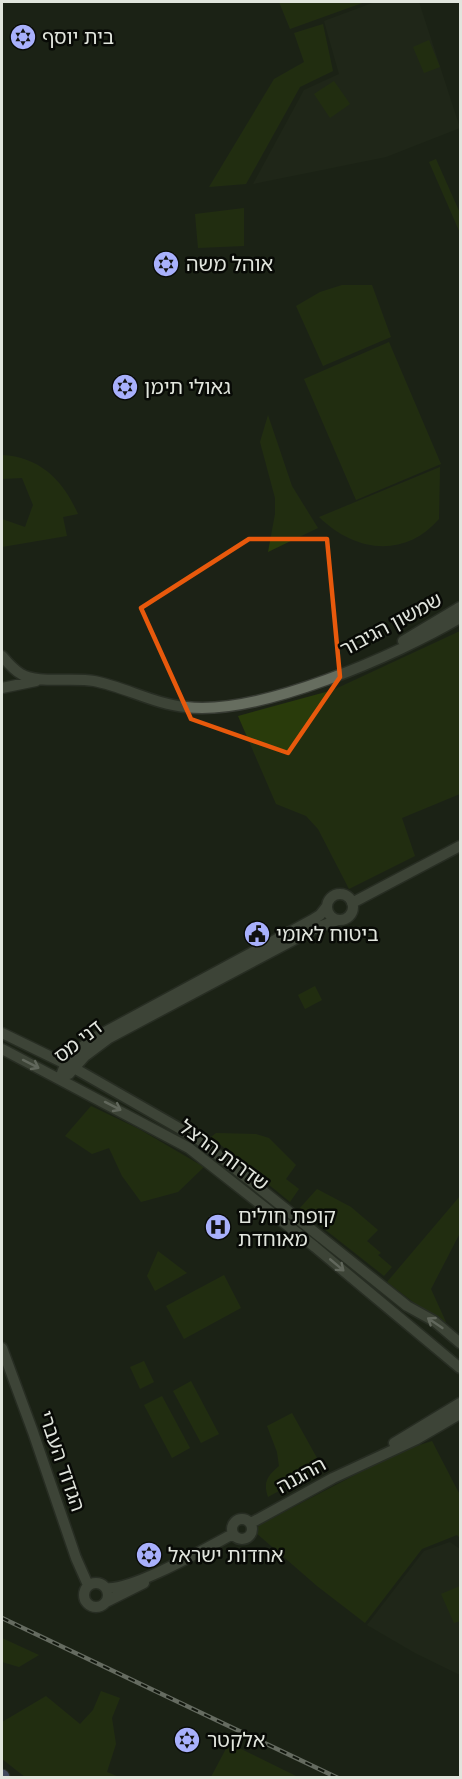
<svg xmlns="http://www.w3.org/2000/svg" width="462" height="1779" font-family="Lora,'Noto Sans Hebrew',serif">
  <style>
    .built { fill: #242c1b }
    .green { fill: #293b0b }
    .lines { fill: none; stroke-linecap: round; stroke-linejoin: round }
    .tertiary-casing { stroke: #373b33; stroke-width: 13 }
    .trunk-casing { stroke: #373b33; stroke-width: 17 }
    .tertiary { stroke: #666d5f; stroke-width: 10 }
    .trunk { stroke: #747ab7; stroke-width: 15 }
    .rail-casing { stroke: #bec3ba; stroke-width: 4.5 }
    .rail { stroke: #080a06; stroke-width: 2; stroke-dasharray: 7; stroke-linecap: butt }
    .oneway { stroke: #b6bbb1 }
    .marked { fill: none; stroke: #e8590c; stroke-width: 4.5; stroke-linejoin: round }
    .labels { text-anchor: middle; stroke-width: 5; stroke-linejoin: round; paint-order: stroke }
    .poi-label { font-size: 20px; fill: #e1e5dd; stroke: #080a06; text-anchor: start }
    .street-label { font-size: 20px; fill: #e1e5dd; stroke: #080a06 }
  </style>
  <rect width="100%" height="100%" fill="#1c2216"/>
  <path class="built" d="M375,2H419L460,128L386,157L253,184L304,90L339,74L324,21Z
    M450,1542L460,1549V1675L415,1653L367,1625L424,1551Z"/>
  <path class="green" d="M279,2H365L290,29Z
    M323,24L333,71L300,87L246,184L209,187L274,79L304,62L294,33Z
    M429,40L440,67L424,73L413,47Z
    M334,81L350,104L330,118L314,94Z
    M436,159L460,213V233L429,162Z
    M244,208V246L198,248L195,214Z
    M342,285H372L391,337L323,366L296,306L320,292Z
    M389,342L441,464L356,500L304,379Z
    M268,415L292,486L318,528L268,552L275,514V498L260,442Z
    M2,455C40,457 63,480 78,514L63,517L67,536L2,547V519L25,527L33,505L22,478L2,479Z
    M440,467L439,519C404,559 355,552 319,517Z
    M460,631V794L402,818L415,856L349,889L318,829L306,816L276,804L238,716L333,690Z
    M315,986L322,1000L305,1009L298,995Z
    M91,1106L139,1129L204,1167L178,1192L141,1202L122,1176L109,1148L92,1154L65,1136Z
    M216,1133L256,1134L269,1138L296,1165L286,1179L299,1189L290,1202L211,1137Z
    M317,1189L351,1207L378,1230L367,1241L381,1253L378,1255L392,1267L384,1276L299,1209Z
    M460,1196V1233L431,1289L446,1322L443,1325L387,1282Z
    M158,1251L187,1273L155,1291L147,1276Z
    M224,1275L241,1308L184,1339L166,1306Z
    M144,1361L154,1382L140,1389L130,1367Z
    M191,1381L219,1434L201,1443L173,1391Z
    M162,1396L190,1448L172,1458L144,1405Z
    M292,1413L322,1467L268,1497C263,1483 267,1476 279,1466L277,1452L267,1426Z
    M432,1441L460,1495V1538L457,1535L422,1549L365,1623L317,1586L255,1532L259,1525L401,1451Z
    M460,1586V1621L454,1623L441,1594Z
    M2,1638L39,1655L19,1667L2,1662Z
    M101,1691L120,1698L112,1718L116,1744L107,1772L119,1777H25L2,1759V1722L46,1696L80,1724L93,1710Z
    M229,1743L298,1777H211Z"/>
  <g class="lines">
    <g class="tertiary-casing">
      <path id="tertiary" d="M403,641L460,607
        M2,656C7,662 14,670 21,674C36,684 74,677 94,681C125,687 154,704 186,707C259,716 397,655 460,618
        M2,688L36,681
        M327 907a13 13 0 1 1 26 0a13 13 0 1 1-26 0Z
        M352,903L460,846
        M2,1033L74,1068L198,1139L407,1306L434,1321L460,1343
        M2,1049L189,1148L315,1247L460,1368
        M69,1074L85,1056L109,1038L316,928L338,920
        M61,1079C62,1061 80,1048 94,1038L312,920L320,915L327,906
        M2,1348L33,1432L76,1558L88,1585
        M394,1443L460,1403
        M232 1529a10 10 0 1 1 20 0a10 10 0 1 1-20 0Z
        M251,1523L333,1478L417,1439L460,1414
        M84 1595a12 12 0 1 1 24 0a12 12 0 1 1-24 0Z
        M106,1588C132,1591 208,1547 233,1534
        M106,1602L144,1583"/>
    </g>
    <g class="trunk-casing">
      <path id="trunk" d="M2,1777V1778"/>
    </g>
    <use href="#tertiary" class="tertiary"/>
    <use href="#trunk" class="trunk"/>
    <g class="rail-casing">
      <path id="rail" d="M2,1618L338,1778"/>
    </g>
    <use href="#rail" class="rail"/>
  </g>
  <defs><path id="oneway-shaft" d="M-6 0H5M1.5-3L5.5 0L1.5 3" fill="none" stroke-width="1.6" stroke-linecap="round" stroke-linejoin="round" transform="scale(1.5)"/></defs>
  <g class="oneway">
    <use href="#oneway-shaft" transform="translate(31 1064) rotate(27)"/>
    <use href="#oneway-shaft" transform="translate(113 1106) rotate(27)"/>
    <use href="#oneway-shaft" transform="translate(337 1265) rotate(40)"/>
    <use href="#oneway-shaft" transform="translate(435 1323) rotate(-146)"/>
  </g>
  <path d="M0 0H462V1779H0ZM249,539H327L340,677L288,753L191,719L141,608Z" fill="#1c2216" fill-opacity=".55" fill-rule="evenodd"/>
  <path class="marked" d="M249,539H327L340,677L288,753L191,719L141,608Z"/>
  <defs>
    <g id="synagogue-disc" transform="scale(1.35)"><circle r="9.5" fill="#a8b0fc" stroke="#080a06"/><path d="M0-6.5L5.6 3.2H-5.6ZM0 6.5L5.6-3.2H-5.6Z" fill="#111"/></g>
    <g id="civic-disc" transform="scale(1.35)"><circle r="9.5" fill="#a8b0fc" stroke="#080a06"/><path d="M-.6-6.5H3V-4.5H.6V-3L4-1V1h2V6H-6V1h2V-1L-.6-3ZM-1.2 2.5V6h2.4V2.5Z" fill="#111"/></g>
    <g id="hospital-disc" transform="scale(1.35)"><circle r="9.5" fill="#a8b0fc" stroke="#080a06"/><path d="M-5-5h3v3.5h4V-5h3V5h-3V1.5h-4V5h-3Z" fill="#111"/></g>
  </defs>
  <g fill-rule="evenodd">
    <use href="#synagogue-disc" x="23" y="37"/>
    <use href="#synagogue-disc" x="166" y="264"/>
    <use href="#synagogue-disc" x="125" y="387"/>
    <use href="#civic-disc" x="257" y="934"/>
    <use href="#hospital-disc" x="218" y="1227"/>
    <use href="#synagogue-disc" x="149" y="1555"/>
    <use href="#synagogue-disc" x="187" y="1740"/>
  </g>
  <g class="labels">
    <g class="poi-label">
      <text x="42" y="44">בית יוסף</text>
      <text x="186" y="271">אוהל משה</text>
      <text x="144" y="394">גאולי תימן</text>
      <text x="276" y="941">ביטוח לאומי</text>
      <text x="238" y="1223">קופת חולים<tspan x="238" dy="23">מאוחדת</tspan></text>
      <text x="168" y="1562">אחדות ישראל</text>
      <text x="207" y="1747">אלקטר</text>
    </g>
    <g class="street-label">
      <text transform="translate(391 624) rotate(-28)" y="7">שמשון הגיבור</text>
      <text transform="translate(78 1041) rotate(-38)" y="7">דני מס</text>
      <text transform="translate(224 1155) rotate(36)" y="7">שדרות הרצל</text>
      <text transform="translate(62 1461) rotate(71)" y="7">הגדוד העברי</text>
      <text transform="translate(301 1475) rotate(-29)" y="7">ההגנה</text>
    </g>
  </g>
  <rect width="462" height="1779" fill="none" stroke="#e1e5dd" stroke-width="6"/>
</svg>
